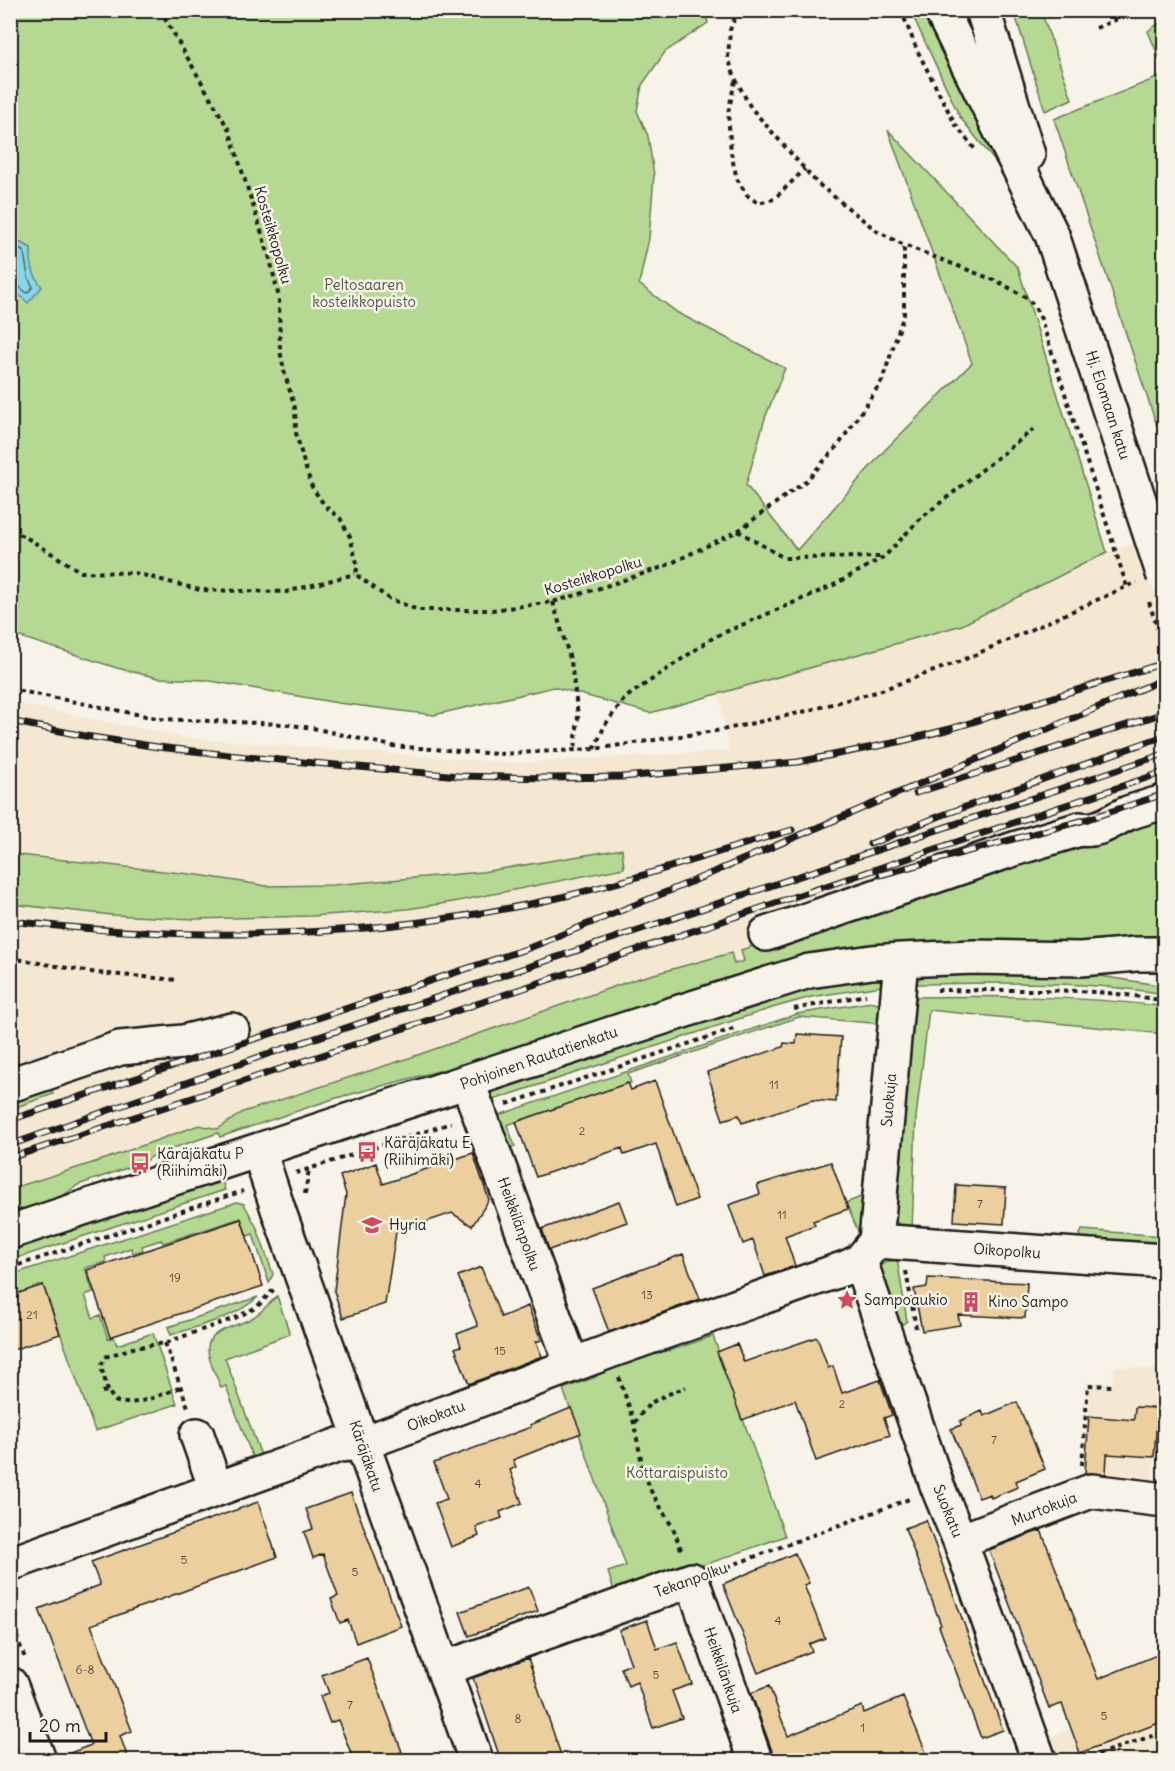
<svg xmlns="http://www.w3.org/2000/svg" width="1175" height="1771" font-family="Delius,sans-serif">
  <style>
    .built { fill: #f4e8d2 }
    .green { fill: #b5d993; stroke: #687a58; stroke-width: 1.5 }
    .water { fill: #87d6e5; stroke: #5c8c95; stroke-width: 1.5 }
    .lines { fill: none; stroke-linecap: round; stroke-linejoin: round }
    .shore { stroke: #47666c; stroke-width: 1.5 }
    .building { fill: #eccf9f; stroke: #1c1c1c; stroke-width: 1.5 }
    .minor-casing { stroke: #1c1c1c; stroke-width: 38 }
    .path { stroke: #1c1c1c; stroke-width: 4; stroke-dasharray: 4.5 4.5; stroke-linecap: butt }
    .minor { stroke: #f7f3e8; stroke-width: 33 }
    .rail-casing { stroke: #1c1c1c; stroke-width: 7 }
    .rail { stroke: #f7f3e8; stroke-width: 4.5; stroke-dasharray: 14; stroke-linecap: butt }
    .minor-bridge-casing { stroke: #1c1c1c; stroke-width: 38; stroke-linecap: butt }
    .path-bridge { stroke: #1c1c1c; stroke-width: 4; stroke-dasharray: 4.5 4.5; stroke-linecap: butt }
    .minor-bridge { stroke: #f7f3e8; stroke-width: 33 }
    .labels { text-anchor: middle; stroke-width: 5; stroke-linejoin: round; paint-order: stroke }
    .number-label { font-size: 12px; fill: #50493d }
    .street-label { font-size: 15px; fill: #1c1c1c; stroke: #f7f3e8 }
    .park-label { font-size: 15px; fill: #4a5540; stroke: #f7f3e8 }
    .poi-label { font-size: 15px; fill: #1c1c1c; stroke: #f7f3e8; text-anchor: start }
  </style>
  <rect width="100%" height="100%" fill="#f7f3e8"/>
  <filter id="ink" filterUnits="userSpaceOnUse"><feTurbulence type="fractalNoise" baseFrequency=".0167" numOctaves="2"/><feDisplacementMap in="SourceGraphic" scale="12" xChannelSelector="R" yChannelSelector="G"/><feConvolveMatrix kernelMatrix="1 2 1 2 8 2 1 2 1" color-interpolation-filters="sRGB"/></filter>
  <g filter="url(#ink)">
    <path class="built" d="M1164,533V820L806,948L377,1080L83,1178L11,1207L10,702L188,738L512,763L729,751L719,693L962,625L1107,552Z
      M1114,1366L1161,1370L1152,1484L1084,1478L1091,1383L1113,1384Z
      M1164,1689V1760H1021L1017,1751Z"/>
    <path class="green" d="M609,10L705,11L708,23L665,52L642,85L637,111L648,136L654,175L649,238L639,284L678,313L785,368L765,418L746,485L797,550L884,451L972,363L888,130L1018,268L1107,552L962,625L650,713L554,687L434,715L338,703L205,680L158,678L117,668L11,634V287L28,302L34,276L30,259L31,248L15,240L11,231V11Z
      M925,11L1008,178L960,117L912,14Z
      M1014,11H1041L1072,99L1045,111Z
      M1164,20V70L1148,31Z
      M1164,75V447L1054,119Z
      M1164,811V945L860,946L822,953L751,972L506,1053L333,1099L220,1137L218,1133L156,1154L144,1162L78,1185L59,1199L11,1216L10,1189L108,1158L199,1125L218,1129L243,1112L409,1058L636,979L731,953L734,964L744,961L741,950Z
      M622,849L624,868L453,902L407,909L312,916L194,919L112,915L11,904V854L198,875L267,886L332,885L482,872Z
      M942,973L1087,974L1164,986V994C1082,980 996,983 912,984L926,974Z
      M874,976L880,980L882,986L811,997L772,1008L490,1101V1094L497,1088L809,987Z
      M918,997C998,996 1079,996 1159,1006L1164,1008V1034L929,1010L916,1117L912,1231L901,1227L894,1219L910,1005Z
      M871,1002L884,1006V1024L799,1017L628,1074L631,1083L507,1125L515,1146L500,1151L493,1117L797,1014Z
      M48,1081L53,1094L11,1109L10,1094Z
      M222,1180L225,1190L11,1260L10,1248Z
      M868,1194L860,1236L846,1203Z
      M237,1202L244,1204L257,1228L273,1274L269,1283L253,1234L247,1236L241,1218L163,1243L161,1240L142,1246L143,1250L133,1253L131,1248L105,1257L106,1262L85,1268L93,1292L85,1295L93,1318L100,1315L108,1339L114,1337L117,1345L153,1333L177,1404L95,1431L43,1285L11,1296L10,1275Z
      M1082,1230L1164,1236V1250L1078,1239Z
      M897,1258L907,1321L896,1329L878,1266Z
      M277,1296L290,1334L225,1358L262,1458L220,1473L218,1469L252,1456L226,1386L221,1388C217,1376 207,1360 208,1348C208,1329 239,1326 252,1318C262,1312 269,1304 277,1296Z
      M258,1297C235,1318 200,1325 171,1335L168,1327Z
      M713,1336L785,1536L616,1597L608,1572L626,1566L563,1389L596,1377L599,1366L665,1342L669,1351Z"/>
    <path class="water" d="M11,231L15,240L31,248C30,263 32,274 42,287L28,303L11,287Z"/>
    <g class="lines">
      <path class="shore" d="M10,243L24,252L28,277L33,287L27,293L16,284L10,283"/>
    </g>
    <path class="building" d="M797,1034L841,1037L836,1102L812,1100L742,1123L739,1115L723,1120L707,1072L783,1047L784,1043L796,1044Z
      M655,1081L697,1199L676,1207L656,1144L624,1155L622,1148L536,1177L516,1122L628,1083L631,1090Z
      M473,1153L489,1200L472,1226L452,1213L396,1232L385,1304L343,1318L334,1291L346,1194L340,1176L376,1163L383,1184Z
      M831,1162L848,1209L813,1221L815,1225L785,1236L795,1266L765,1276L753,1240L743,1244L729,1205L760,1194L757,1185Z
      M956,1185L1006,1188L1004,1224L954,1221Z
      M619,1201L627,1222L549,1250L542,1229Z
      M241,1219L263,1286L110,1337L87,1270Z
      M683,1254L700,1299L609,1332L592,1288Z
      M481,1267L501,1317L528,1306L541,1340L536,1342L542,1356L469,1384L455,1348L461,1346L457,1334L478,1326L458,1276Z
      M928,1278L1027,1283L1025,1318L958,1315L960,1325L922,1331L914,1289L927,1287Z
      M43,1285L60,1334L10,1351V1296Z
      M817,1337L828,1368L833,1366L842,1393L880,1380L892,1415L884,1418L890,1435L816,1461L795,1400L742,1420L717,1352L737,1344L744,1362Z
      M1017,1402L1045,1469L1016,1481L1018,1487L991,1498L990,1494L979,1498L951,1429L961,1425L960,1421L982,1411L984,1416Z
      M1135,1407L1158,1408L1154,1457L1107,1454L1106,1474L1085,1473L1089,1416L1134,1420Z
      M571,1408L581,1433L513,1460L516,1467L510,1470L522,1503L500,1512L502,1518L476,1527L479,1536L451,1547L435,1503L447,1499L434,1463L531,1427L530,1425Z
      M351,1493L401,1626L356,1643L348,1620L340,1623L331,1599L338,1596L323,1554L313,1558L304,1532L313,1529L306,1509Z
      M258,1502L277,1557L91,1625L132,1731L120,1736L129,1761H57V1758L91,1745L39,1609L100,1585L91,1562Z
      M926,1520L1003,1730L981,1738L939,1626L941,1625L905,1528Z
      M1041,1530L1098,1679L1164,1652V1721L1080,1753L1062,1704L1049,1708L989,1550Z
      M795,1553L809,1583L804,1585L825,1638L809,1644L812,1651L758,1673L723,1584Z
      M529,1587L538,1611L469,1636L460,1612Z
      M647,1620L657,1649L677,1642L692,1684L672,1691L682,1718L653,1728L637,1682L628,1686L621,1668L631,1664L619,1630Z
      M367,1658L402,1752L395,1754L397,1761H354L338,1720L330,1723L320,1696L329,1693L322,1675Z
      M528,1658L563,1761H501L473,1678Z
      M769,1686L788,1736L862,1706L864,1713L903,1697L927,1755L914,1761H773V1754L751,1693Z"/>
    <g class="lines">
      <g class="minor-casing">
        <path id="minor" d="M941,10L1052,235
          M983,10L1028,155
          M766,934L1014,849L1080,829C1100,832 1112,820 1128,813C1140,809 1153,805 1164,802
          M468,1083L572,1365
          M10,1085L120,1048L183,1042L232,1030
          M259,1151L279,1212L476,1760
          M10,1232L623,1030L809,971L872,962L901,960L974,957L1081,959L1136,954H1164
          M876,1241L901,960
          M860,1261L938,1488L960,1541L1039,1760
          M197,1435L216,1489
          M960,1541L1091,1491L1164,1500
          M10,1564L339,1445L362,1443L380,1437L610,1351L848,1267L860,1261L876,1241L1164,1261
          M443,1669L692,1580L755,1760
          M10,1684L39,1760"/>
      </g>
      <path class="path" d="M160,10L229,130L270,259L279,298L280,350L284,371L295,408L296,433L304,463L312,487L325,506L340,518L350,537L358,567L355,574L388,598L418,610H492L553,602L600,588L663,567L738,531L807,480L840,443L882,381L904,314V245
        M738,10L730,30L728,58L736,80L751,108L817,183L877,231L904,245L999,282L1025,297L1033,304L1041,319L1054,359L1127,587
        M901,10L917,50L955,124L977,152
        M1096,28L1139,10
        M735,81L728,113L731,153L737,179L747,195L758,203L774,199L805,169
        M738,531L784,558L883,557
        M10,532L24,536L81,572L135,573L200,590L286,592L355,574
        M553,602L571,662L578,716L575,751
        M10,689L161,719L283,724L313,728L392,746L498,754L594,749L722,730L799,713L876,692L961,661L1137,582
        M594,749L605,725L625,698L714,637L832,586L884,557L921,518L1034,429
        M10,958L97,973L179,980
        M937,990C1012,991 1090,986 1164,1001
        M794,1009L866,995
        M507,1104L736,1028
        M296,1173L451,1123
        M305,1194L309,1169
        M10,1268L243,1191
        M906,1271L916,1328
        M165,1343L189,1410
        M619,1377L633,1419L643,1469L651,1491L673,1528L682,1552
        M108,1391L101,1366L105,1357L133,1348L165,1343L235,1318L257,1307L275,1288
        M102,1392L108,1391L115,1401C135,1408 162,1394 181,1387
        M635,1423C650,1398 660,1398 686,1387
        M1082,1465L1088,1385L1113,1386
        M719,1570L912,1498
        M10,1619L26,1661
        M1081,1760L1158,1734H1164"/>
      <use href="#minor" class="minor"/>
      <g class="rail-casing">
        <path id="rail" d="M10,721L85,736L158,747L247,757L459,776L550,778L622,777L798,762L898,742L950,729L1164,663
          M916,793L1164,713
          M870,844L940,816L1164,736
          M880,875L1088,819L1164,794
          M10,921C185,942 362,939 535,903C622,885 707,854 792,830
          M10,1120L529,948L686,884L1164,679
          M10,1145L259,1057L1164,754
          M10,1158L450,1013L1164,772"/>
      </g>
      <use href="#rail" class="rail"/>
      <g class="minor-bridge-casing">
        <path id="minor-bridge" d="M1052,235L1164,576"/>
      </g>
      <path class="path-bridge" d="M1149,602L1164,649"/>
      <use href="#minor-bridge" class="minor-bridge"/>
    </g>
  </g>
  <defs>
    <g id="bus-bare" transform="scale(1.62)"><path d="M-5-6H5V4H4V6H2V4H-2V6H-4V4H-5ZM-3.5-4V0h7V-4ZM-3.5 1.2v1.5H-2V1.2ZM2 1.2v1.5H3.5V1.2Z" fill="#d1495b" stroke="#f7f3e8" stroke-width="2.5" paint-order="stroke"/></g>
    <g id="school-bare" transform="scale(1.62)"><path d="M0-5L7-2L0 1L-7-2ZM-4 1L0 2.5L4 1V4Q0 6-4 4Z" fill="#d1495b" stroke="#f7f3e8" stroke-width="2.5" paint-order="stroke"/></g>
    <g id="sight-bare" transform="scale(1.62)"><path d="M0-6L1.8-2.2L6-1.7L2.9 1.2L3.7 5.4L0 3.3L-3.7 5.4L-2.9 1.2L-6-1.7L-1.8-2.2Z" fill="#d1495b" stroke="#f7f3e8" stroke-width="2.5" paint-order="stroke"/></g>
    <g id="building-bare" transform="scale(1.62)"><path d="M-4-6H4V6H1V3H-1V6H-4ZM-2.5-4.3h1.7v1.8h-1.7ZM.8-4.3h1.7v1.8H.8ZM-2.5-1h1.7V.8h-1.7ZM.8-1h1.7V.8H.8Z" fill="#d1495b" stroke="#f7f3e8" stroke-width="2.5" paint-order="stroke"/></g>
  </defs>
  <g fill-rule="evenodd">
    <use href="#bus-bare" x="367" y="1152"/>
    <use href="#bus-bare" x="140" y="1163"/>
    <use href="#school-bare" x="372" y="1225"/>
    <use href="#sight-bare" x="847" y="1300"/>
    <use href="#building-bare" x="971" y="1302"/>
  </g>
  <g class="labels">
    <g class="number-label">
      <text x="774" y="1089">11</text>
      <text x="582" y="1135">2</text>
      <text x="980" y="1208">7</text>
      <text x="782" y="1219">11</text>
      <text x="175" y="1282">19</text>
      <text x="647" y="1299">13</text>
      <text x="32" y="1319">21</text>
      <text x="500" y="1355">15</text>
      <text x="842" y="1408">2</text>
      <text x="994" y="1444">7</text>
      <text x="478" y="1488">4</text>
      <text x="184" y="1564">5</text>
      <text x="355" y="1576">5</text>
      <text x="778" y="1625">4</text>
      <text x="85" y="1674">6-8</text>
      <text x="656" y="1679">5</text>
      <text x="350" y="1709">7</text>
      <text x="1104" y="1720">5</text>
      <text x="518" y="1723">8</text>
      <text x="863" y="1732">1</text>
    </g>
    <g class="street-label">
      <text transform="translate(273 235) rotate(74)" y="5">Kosteikkopolku</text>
      <text transform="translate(1108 405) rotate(72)" y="5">Hj. Elomaan katu</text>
      <text transform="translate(593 576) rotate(-17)" y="5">Kosteikkopolku</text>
      <text transform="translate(539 1058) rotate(-19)" y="5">Pohjoinen Rautatienkatu</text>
      <text transform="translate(889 1100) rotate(-85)" y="5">Suokuja</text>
      <text transform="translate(519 1224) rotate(70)" y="5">Heikkilänpolku</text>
      <text transform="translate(1007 1251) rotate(4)" y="5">Oikopolku</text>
      <text transform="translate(436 1416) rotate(-21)" y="5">Oikokatu</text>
      <text transform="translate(366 1456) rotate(71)" y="5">Käräjäkatu</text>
      <text transform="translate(1044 1509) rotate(-21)" y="5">Murtokuja</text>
      <text transform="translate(948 1511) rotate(68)" y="5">Suokatu</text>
      <text transform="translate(691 1580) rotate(-20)" y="5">Tekanpolku</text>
      <text transform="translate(723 1670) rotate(71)" y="5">Heikkilänkuja</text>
    </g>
    <g class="park-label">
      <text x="364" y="290">Peltosaaren<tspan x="364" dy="17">kosteikkopuisto</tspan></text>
      <text x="677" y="1478">Kottaraispuisto</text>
    </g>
    <g class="poi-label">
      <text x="384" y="1148">Käräjäkatu E<tspan x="384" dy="17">(Riihimäki)</tspan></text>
      <text x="157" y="1159">Käräjäkatu P<tspan x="157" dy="17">(Riihimäki)</tspan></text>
      <text x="389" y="1230">Hyria</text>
      <text x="864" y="1305">Sampoaukio</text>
      <text x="988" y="1307">Kino Sampo</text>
    </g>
  </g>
  <rect width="1175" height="1771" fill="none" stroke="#f7f3e8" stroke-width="36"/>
  <rect x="18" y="18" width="1139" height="1735" fill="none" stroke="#1c1c1c" stroke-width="2" filter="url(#ink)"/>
  <path d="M30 1732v9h76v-9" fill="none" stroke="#1c1c1c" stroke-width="3"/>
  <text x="39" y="1732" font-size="18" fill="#1c1c1c" stroke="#f7f3e8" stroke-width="4.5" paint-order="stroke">20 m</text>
</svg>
